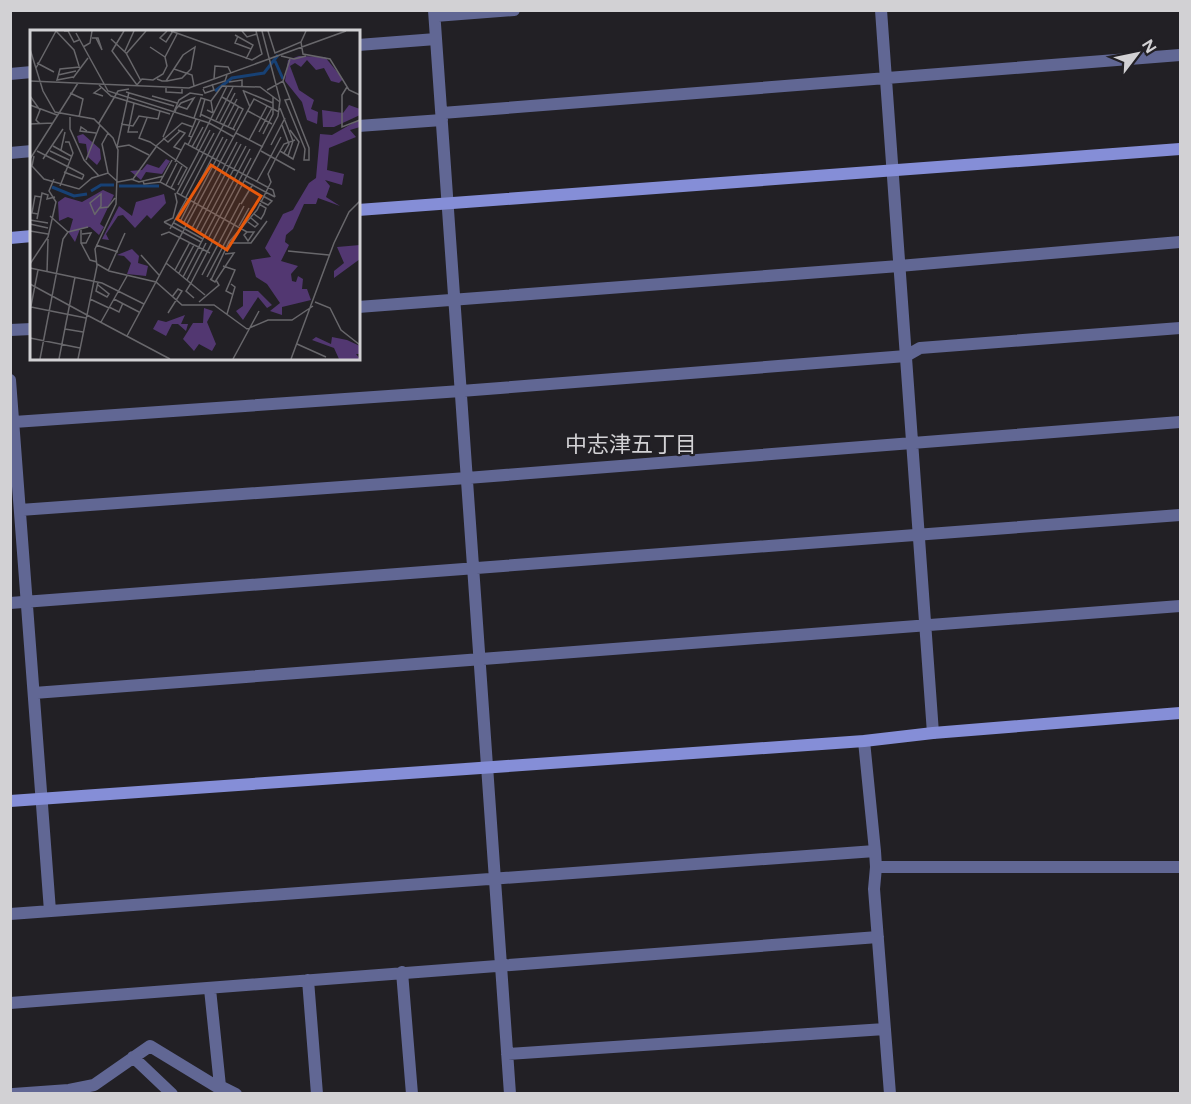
<svg xmlns="http://www.w3.org/2000/svg" width="1191" height="1104" font-family="Figtree,'Noto Sans JP',sans-serif">
  <style>
    .lines { fill: none; stroke-linecap: round; stroke-linejoin: round }
    .street { stroke: #616794; stroke-width: 12 }
    .secondary { stroke: #858ed7; stroke-width: 12 }
    .labels { text-anchor: middle; stroke-width: 4.5; stroke-linejoin: round; paint-order: stroke }
    .neighbourhood-label { font-size: 22px; fill: #d2d1d4; stroke: #222025 }
    .inset-river { fill: none; stroke: #174175; stroke-width: 3 }
    .inset-road { fill: none; stroke: #68676b; stroke-width: 1.5 }
    .view { fill: #e8590c; fill-opacity: 0.15; stroke: #e8590c; stroke-width: 3 }
    .inset-edge { fill: none; stroke: #d2d1d4; stroke-width: 3 }
  </style>
  <rect width="100%" height="100%" fill="#222025"/>
  <g class="lines">
    <path class="street" d="M434,10L510,1094
      M881,10L933,733
      M435,16L514,10
      M358,45L436,39
      M10,74L32,72
      M442,113L1180,55
      M358,126L442,120
      M10,153L32,151
      M358,307L899,266L1180,242
      M10,330L32,329
      M10,380L50,911
      M14,422L461,391L906,356L920,348L1180,328
      M20,510L467,478L1180,422
      M10,603L1180,515
      M34,693L1180,606
      M864,741L875,851L876,867L874,889L890,1094
      M876,867H1180
      M10,914L875,851
      M402,972L412,1094
      M308,980L317,1094
      M210,989L220,1086
      M10,1003L878,937
      M507,1054L885,1029
      M133,1057L172,1094
      M13,1094L69,1090L94,1085L150,1046L219,1088L220,1086L236,1094"/>
    <path class="secondary" d="M358,210L1180,149
      M10,238L32,236
      M10,801L864,741L933,733L1180,713"/>
  </g>
  <g class="labels">
    <g class="neighbourhood-label">
      <text x="631" y="452">中志津五丁目</text>
    </g>
  </g>
  <g transform="translate(30 30)">
    <rect width="330" height="330" fill="#222025"/>
    <path d="M269,26L295,27L313,49L309,53L301,51L294,38L286,40L277,30L271,37L265,33L260,36L269,60L284,70L281,79L288,82L287,94L277,90L272,72L255,51L258,30ZM319,75L330,79V85L304,97H293L292,80L313,83ZM330,89V97L320,100L326,107L299,118L297,140L314,144L312,155L295,150L300,156L296,167L310,176L288,168L286,174H274L263,199L256,205L255,212L259,215L251,231L268,236L261,244L262,251L266,252L268,246L273,249L272,259H277L281,270L252,277V285L240,281L250,273L237,254L226,247L221,230L241,227L235,218L253,184L263,180L279,153L286,148L290,104L302,105ZM53,104L70,119L71,129L67,135L58,127L56,114L49,113L47,106ZM136,129L140,131L132,144L116,142L111,150L100,141L112,140L117,134L129,138ZM73,160L84,165L70,194L74,197L69,205L60,197L50,199L45,212L39,203L43,189L38,187L29,191L28,172L35,167L52,172ZM134,164L136,173L121,189L117,185L105,198L93,185L88,186L76,204L79,210L72,209L89,176L102,186L106,172ZM330,215V229L304,248V241L314,233L307,217ZM102,219L109,226L108,233L118,236L116,246L97,244L101,233L94,226L87,225ZM213,261H228L242,275L237,278L228,267L213,290L206,281L213,276ZM174,278L183,281L177,292L186,314L182,321L169,314L164,321L153,309L163,293H173ZM155,285L151,294H158L156,301L148,294H142L136,306L123,299L128,290L136,292ZM286,307L301,314L302,307L317,310L330,316V324H326L330,329H309L304,318L282,310Z" fill="#523771"/>
    <path class="inset-river" d="M245,31L253,49M185,61L202,48L234,43L248,25M89,156H129M22,157L44,166L57,164M61,161L71,155H84"/>
    <path class="inset-road" d="M26,1L44,20L49,36M34,1H38L44,12L49,10M94,1L82,21L107,55M137,1L130,8L136,12L143,1M141,1L222,30L232,24L226,1M212,1L217,7L227,4M238,1L245,23L271,12L276,1M46,3L78,61L179,93L204,107M205,5L223,15L216,29M208,6L205,13L221,19M62,8H68L72,20L66,8M81,9L96,23L111,51M271,12L273,24L300,29L319,60L330,65M53,17L60,13L62,1M120,17L135,27M0,19L13,61L25,82L64,89L83,108L88,120L86,174L65,219L67,236L57,285L140,329M95,21L104,1M96,24L116,1M251,26L264,29L276,26M7,33L24,42M6,38L26,1M144,39L162,45L164,56M28,45L46,41M43,47L27,50L30,39L50,37M43,48L58,28M127,49L132,51H137L152,48L161,39L165,17L153,25L136,51M184,49L185,36L198,37L201,43M0,51L159,58L316,1M253,51L260,29M199,52L212,50V56M69,55L81,66L140,84M106,56L112,49L123,50L133,44L137,36L135,27L147,4M317,57L312,65V97L330,90M71,58L64,63L73,66M136,58V62L152,63V59M173,58L195,51L197,45M173,59L175,63L184,60L182,54M213,60L220,77M237,60L253,51L260,69L270,95L279,118V130H274L275,119L255,70L260,69M214,61L243,73M96,62L144,76M99,62L87,117L99,115L119,125M40,63L53,69L49,87M0,66L10,80L6,90L10,94M122,66L147,73M192,67L213,79L203,99M181,71L192,56L230,57L250,72M104,73L98,102H108M0,75L27,85M250,78L263,111L258,126M218,81L242,94M145,82L146,79L151,73L164,68L157,79L148,76M170,84L205,100M40,87V99L54,130L69,146M170,87L175,69M117,88L109,108L120,112L157,138L148,155M164,88L171,68L181,71L183,83L177,80M186,90L203,57M190,92L205,63M69,93L88,61L99,59M0,94L23,93M91,94L103,96L109,86L128,89L130,81M252,95L259,114L254,123M198,97L209,76M148,100L155,103L144,117L151,120M180,100L147,163L217,202H224L218,211L214,205L217,202M57,101L51,97L50,101L66,103M229,102L242,78M206,103L233,117M233,104L243,84V67M133,107L149,70L160,63L173,65M162,107L159,106L166,89M133,108L138,112L150,101M219,110L237,76M158,115L170,90M241,115L255,88M23,116L41,126M126,116L152,93L163,97M162,117L173,97M166,119L197,56M31,120L35,102M7,121L54,145M20,121L39,130M231,121L265,140M250,121L263,129L269,112L260,100M4,126L2,136L14,149L49,159L62,148L78,143L88,152L103,149L126,117M241,126L251,107M246,128L254,114L265,110M0,129L48,53M13,129L33,99M56,130L70,95M142,130L130,152L145,160M145,132L155,113L243,160L245,167M34,142L52,149L54,145M78,143L72,114L78,103M101,149L109,152L134,146M113,151L114,154L130,152M215,151L245,167M227,151L241,126M136,155L147,133M30,156L43,123L39,112H35M141,158L152,136M151,165L184,103M156,167L207,69M160,170L193,107M230,171L238,175L242,171L233,166M164,172L197,109M211,174L223,154M70,178L78,177L85,168M8,184L2,183L5,166L11,167M224,184L231,189L234,184L236,178L229,174M65,185L60,173L71,164V176L65,184M20,186L38,202M7,189L12,163L18,165L17,169L25,167M0,190L18,193M134,192L143,188L147,172L145,163M134,192L171,212M150,192L161,170M218,192L225,197L228,194L221,188M144,193L173,209M0,194L18,198M153,194L165,172M209,196L219,178M162,198L207,112M140,199L157,168M51,200V213H56L61,203L52,204M166,200L211,114M0,201L18,204M170,203L216,116M131,205L139,202L180,223M179,207L221,128M51,213L60,230L67,232M199,213H221L237,191M66,215L88,222M258,221L299,225M111,225L129,245M136,233L175,265M0,234L18,207L26,172L19,161L24,149M67,234L79,241L126,252L152,275H184L217,299L238,290H262L283,276M193,236L205,240L196,261L202,264M0,238L72,253L114,274M145,240L160,212M78,241L95,203M17,242L18,209M149,243L164,215M172,245L210,173M153,247L220,119M177,247L214,176M180,249L185,252L204,223L195,224M157,250L176,213M181,250L199,212L227,180L241,152L238,144L246,128M68,252L66,261L77,267L79,264L68,255M161,253L248,86L250,70L232,1M161,253L156,261L164,268M0,254L57,285L48,329M60,269L79,278M84,269L109,282M169,272L189,255L186,250M285,272L300,278L311,300L330,315M1,277L56,288M79,277L89,282L93,273M0,281L8,240M138,283L152,261L148,259L142,267M197,284L205,257L201,254M71,292L97,246M35,299L53,302M97,306L224,69L249,82M0,308L50,318M267,314L296,327M10,329L33,209L38,202L58,197M29,329L45,247M203,329L229,281M261,329L304,213L319,182L330,171"/>
    <path class="view" d="M181,135L231,166L197,220L147,189Z"/>
    <rect width="330" height="330" class="inset-edge"/>
  </g>
  <rect width="1191" height="1104" fill="none" stroke="#d2d1d4" stroke-width="24"/>
  <g transform="translate(1137 54) rotate(58)" stroke="#222025" stroke-width="4.5" paint-order="stroke">
  <path d="M0-4.5L10 22L0 15L-10 22Z" fill="#d2d1d4"/>
  <text y="-9" font-size="16" font-weight="bold" text-anchor="middle" fill="#d2d1d4">N</text>
  </g>
</svg>
